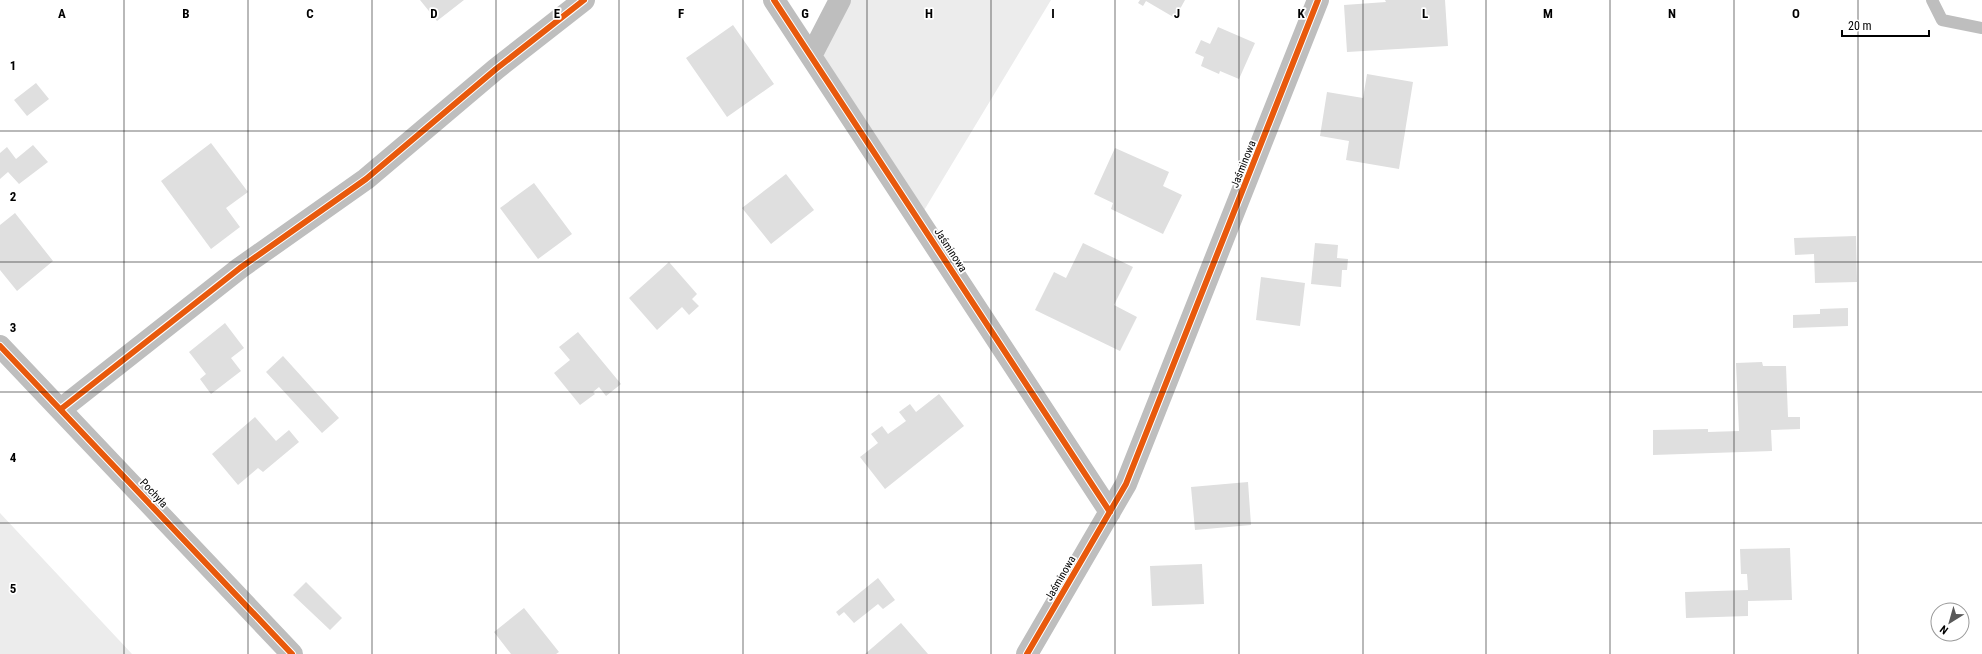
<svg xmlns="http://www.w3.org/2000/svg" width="1982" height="654" font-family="'Roboto Condensed',sans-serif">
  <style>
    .green { fill: #ececec }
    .building { fill: #dfdfdf }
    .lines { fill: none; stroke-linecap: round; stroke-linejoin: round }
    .lane { stroke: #bebebe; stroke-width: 12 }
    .street { stroke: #bebebe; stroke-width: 22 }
    .cycleway-casing { stroke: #fff; stroke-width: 8 }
    .cycleway { stroke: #e8590c; stroke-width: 6 }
    .grid { fill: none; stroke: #000; stroke-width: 1; stroke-opacity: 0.55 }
    .labels { text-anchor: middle; stroke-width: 3.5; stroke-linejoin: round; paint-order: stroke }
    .street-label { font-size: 11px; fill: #000; stroke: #fff }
    .grid-label { font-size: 13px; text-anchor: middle; font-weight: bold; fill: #000; stroke: #fff; stroke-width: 3.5; stroke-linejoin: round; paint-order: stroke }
  </style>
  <rect width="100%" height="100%" fill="#fff"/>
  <path class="green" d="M851,0H1051L923,212L818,56Z
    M0,513L132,654H0Z"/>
  <path class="building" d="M420,0H464L437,21Z
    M1140,0H1185L1175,18L1146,1L1143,6L1138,3Z
    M1385,0H1445L1448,46L1347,52L1344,5L1386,2Z
    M733,25L774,84L727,117L686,58Z
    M1218,27L1255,43L1239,79L1220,71L1219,74L1201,66L1204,57L1195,53L1201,40L1210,44Z
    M1367,74L1413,82L1399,169L1346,160L1349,141L1320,136L1327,92L1363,98Z
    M36,83L49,99L27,116L14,100Z
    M211,143L248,192L226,208L240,227L211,249L161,181Z
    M33,145L48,162L19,184L8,172L0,179V153L7,147L16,159Z
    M1115,148L1169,172L1163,186L1182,195L1163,234L1111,209L1113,203L1094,194Z
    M786,174L814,210L771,244L742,208Z
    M534,183L572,234L538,259L500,208Z
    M15,213L53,261L17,291L0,270V225Z
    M1856,236L1857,282L1815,283L1814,254L1795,255L1794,238Z
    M1083,243L1133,267L1114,305L1137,317L1120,351L1035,310L1054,272L1066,278Z
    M1315,243L1338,245L1337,258L1348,259L1347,270H1342L1341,287L1311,284Z
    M669,262L697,294L692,299L699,306L689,315L682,307L657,330L629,298Z
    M1261,277L1305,283L1300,326L1256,320Z
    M1848,308V326L1793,328V315L1820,314V309Z
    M225,323L244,348L231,358L241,371L211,394L200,379L206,374L189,352Z
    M578,332L621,384L606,396L599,387L593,392L595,394L580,405L554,373L570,360L559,347Z
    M283,356L339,418L322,433L266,372Z
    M1762,362L1763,366H1786L1788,417H1800V429L1771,430L1772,451L1653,455V430L1708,429V432L1739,431L1736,363Z
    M939,394L964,426L885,489L860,457L878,443L871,434L882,426L888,434L906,421L899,412L910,404L916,412Z
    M255,417L276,441L289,430L299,442L263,472L258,468L238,485L212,454Z
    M1248,482L1251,525L1195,530L1191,487Z
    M1790,548L1792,600L1748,601V616L1686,618L1685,592L1748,590L1747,574H1741L1740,549Z
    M1202,564L1204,604L1152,606L1150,566Z
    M878,578L895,600L883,609L878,604L854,623L844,612L839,616L836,612Z
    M306,582L342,618L330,630L293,595Z
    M524,608L559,652L556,654H511L494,632Z
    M901,623L928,654H865Z"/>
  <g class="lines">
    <path class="lane" d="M1932,0L1942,20L1982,28"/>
    <path class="street" d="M774,0L1110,512
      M811,56L840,0
      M0,346L292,654
      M61,409L240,268L366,179L496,69L584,0
      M1027,654L1126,484L1318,0"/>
    <g class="cycleway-casing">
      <path id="cycleway" d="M774,0L1110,512
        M0,346L292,654
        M61,409L240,268L366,179L496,69L584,0
        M1027,654L1126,484L1318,0"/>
    </g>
    <use href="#cycleway" class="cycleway"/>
  </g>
  <path class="grid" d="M124,0V654M248,0V654M372,0V654M496,0V654M619,0V654M743,0V654M867,0V654M991,0V654M1115,0V654M1239,0V654M1363,0V654M1486,0V654M1610,0V654M1734,0V654M1858,0V654M0,131H1982M0,262H1982M0,392H1982M0,523H1982"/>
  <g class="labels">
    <g class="street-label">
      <text transform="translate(1243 164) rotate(-68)" y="4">Jaśminowa</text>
      <text transform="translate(951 250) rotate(57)" y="4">Jaśminowa</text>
      <text transform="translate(154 493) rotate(47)" y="4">Pochyła</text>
      <text transform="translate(1060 578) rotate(-60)" y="4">Jaśminowa</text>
    </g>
  </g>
  <g class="grid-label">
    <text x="62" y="18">A</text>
    <text x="186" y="18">B</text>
    <text x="310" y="18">C</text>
    <text x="434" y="18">D</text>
    <text x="557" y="18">E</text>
    <text x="681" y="18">F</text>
    <text x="805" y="18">G</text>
    <text x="929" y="18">H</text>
    <text x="1053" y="18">I</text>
    <text x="1177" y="18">J</text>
    <text x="1301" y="18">K</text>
    <text x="1425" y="18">L</text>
    <text x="1548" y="18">M</text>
    <text x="1672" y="18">N</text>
    <text x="1796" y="18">O</text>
    <text x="13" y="70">1</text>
    <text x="13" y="201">2</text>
    <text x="13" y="332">3</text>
    <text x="13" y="462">4</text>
    <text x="13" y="593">5</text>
  </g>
  <g transform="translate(1950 622) rotate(217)"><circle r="19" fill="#ffffff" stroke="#999999"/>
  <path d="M0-3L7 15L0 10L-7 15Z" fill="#595959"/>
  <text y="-6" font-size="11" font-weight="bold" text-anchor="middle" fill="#000000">N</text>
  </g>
  <path d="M1842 30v6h87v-6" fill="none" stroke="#000000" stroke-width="2"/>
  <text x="1848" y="30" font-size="12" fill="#000000" stroke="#ffffff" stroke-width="3" paint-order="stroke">20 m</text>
</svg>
